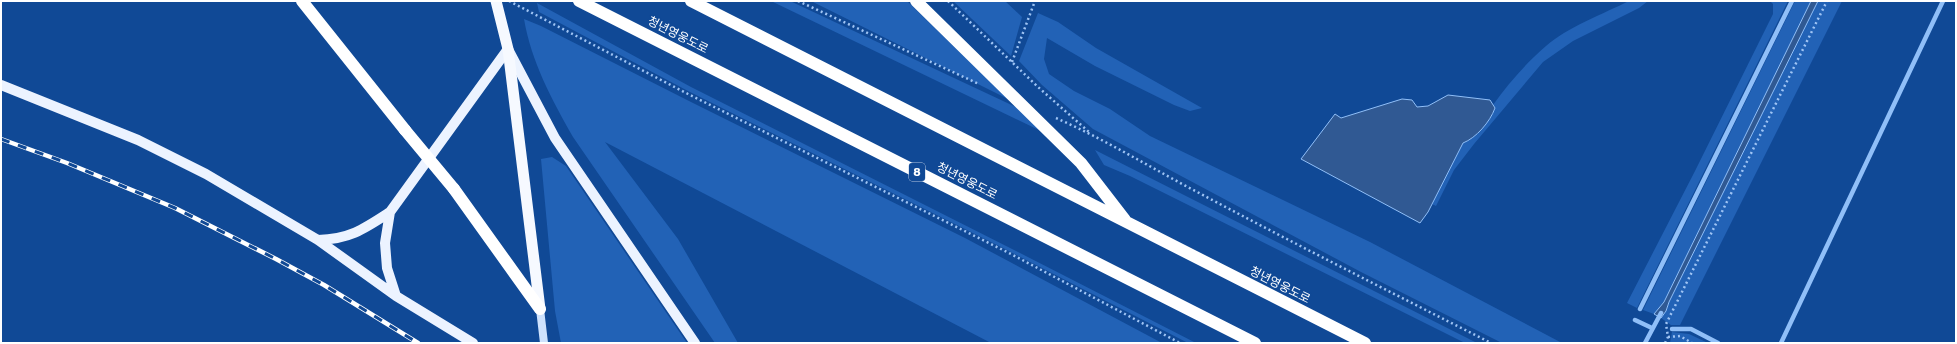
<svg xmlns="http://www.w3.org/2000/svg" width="1957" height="344" font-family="Rubik,'Noto Sans KR',sans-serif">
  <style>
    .green { fill: #2262b6 }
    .water { fill: #305993; stroke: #90bff8 }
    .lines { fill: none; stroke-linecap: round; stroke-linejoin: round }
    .stream { stroke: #90bff8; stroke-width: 4.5 }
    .path { stroke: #9fc4f4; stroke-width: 2.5; stroke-dasharray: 2 3; stroke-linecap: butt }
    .secondary { stroke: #cee2fd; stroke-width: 8 }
    .primary { stroke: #ecf3ff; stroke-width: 10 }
    .trunk { stroke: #f6f9ff; stroke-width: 11 }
    .motorway { stroke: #fff; stroke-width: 12 }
    .rail-casing { stroke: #fff; stroke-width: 4.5 }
    .rail { stroke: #104996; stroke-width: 3; stroke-dasharray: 9; stroke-linecap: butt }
    .motorway-bridge { stroke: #fff; stroke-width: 12 }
    .labels { text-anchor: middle; stroke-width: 3; stroke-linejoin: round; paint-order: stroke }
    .shield { fill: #104996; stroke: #b7c8e0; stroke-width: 1 }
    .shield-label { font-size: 11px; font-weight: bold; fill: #fff }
    .street-label { font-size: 12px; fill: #fff; stroke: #104996 }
  </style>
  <rect width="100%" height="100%" fill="#104996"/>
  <path class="green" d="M771,1H790L1037,117L1041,131Z
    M811,1H907L1008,99Z
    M953,1H1005L1022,17L1011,56Z
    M1629,1H1648L1639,8L1573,41L1543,62L1474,144L1454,170L1436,206L1432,204L1463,143C1476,138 1490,122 1495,108L1493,105C1508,84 1526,63 1546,46C1566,28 1605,13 1629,1Z
    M1770,1H1788L1637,308L1627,303L1695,171L1773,14V4Z
    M1795,1H1811L1664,302L1654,314L1643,310Z
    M1818,1H1842L1680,325H1671L1661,318L1666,311L1669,302Z
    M537,3L691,87L1020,253L1196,343H1188L1005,249L688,91L539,12Z
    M1038,13L1058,22L1096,48L1202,108L1190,111L1174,105L1095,66L1047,38L1044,59L1049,74L1074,91L1110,109L1150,136L1370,242L1562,343H1502L1361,272L1093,129L1042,85L1019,61Z
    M524,19L541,26L691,102L965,238L1162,343H991L605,142L678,239L738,343H715L573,137C552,100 531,61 524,19Z
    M1095,150L1477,343H1465L1130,176L1104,165Z
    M552,157L566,166L687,343H561L555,311L541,159Z
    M1672,332L1689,334L1708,343H1670Z"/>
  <path class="water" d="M1811,1H1818L1669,302L1666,311L1661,318L1654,314L1664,302Z
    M1448,95L1490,100L1495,108C1490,122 1476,138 1463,143L1428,212L1420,223L1301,159L1335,114L1341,118L1402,99L1412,100L1417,107L1428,106Z"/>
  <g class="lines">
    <path class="stream" d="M1640,309L1792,1
      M1635,320L1652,328
      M1672,329H1691L1718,343
      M1645,343L1661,313
      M1781,343L1943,1"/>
    <path class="path" d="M509,1L688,94L1009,253L1180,343
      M798,1L979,84
      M948,1L1038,87L1089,132
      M1012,62L1035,1
      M1056,118C1106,140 1153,169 1201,194C1297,245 1394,294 1491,343
      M1668,337L1680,336L1692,343
      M1665,343L1668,337L1666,324L1827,1"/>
    <path class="secondary" d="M540,309L544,343"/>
    <path class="primary" d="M1,85L138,140L206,174L318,240L396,296L473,343
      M390,212L385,243L387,268L396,296
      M318,240C350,239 364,229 390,212L508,49L555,138L695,343"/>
    <path class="trunk" d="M496,1L508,49L540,309"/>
    <path class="motorway" d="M302,1L405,130
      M579,1L1255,343
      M691,1L1365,343
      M916,1L1081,163L1125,220
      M454,189L540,309"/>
    <g class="rail-casing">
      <path id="rail" d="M1,139L67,163L175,208L276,259L324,285L418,343"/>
    </g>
    <use href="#rail" class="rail"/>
    <path class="motorway-bridge" d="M405,130L454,189"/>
  </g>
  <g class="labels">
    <rect class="shield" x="909" y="163" width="16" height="18" rx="3"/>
    <g class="shield-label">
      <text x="917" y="176">8</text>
    </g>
    <g class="street-label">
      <text transform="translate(678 35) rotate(27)" y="4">청년영웅도로</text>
      <text transform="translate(967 181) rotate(27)" y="4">청년영웅도로</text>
      <text transform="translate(1280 285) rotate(27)" y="4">청년영웅도로</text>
    </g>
  </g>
  <rect width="1957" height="344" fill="none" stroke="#ffffff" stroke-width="4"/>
</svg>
